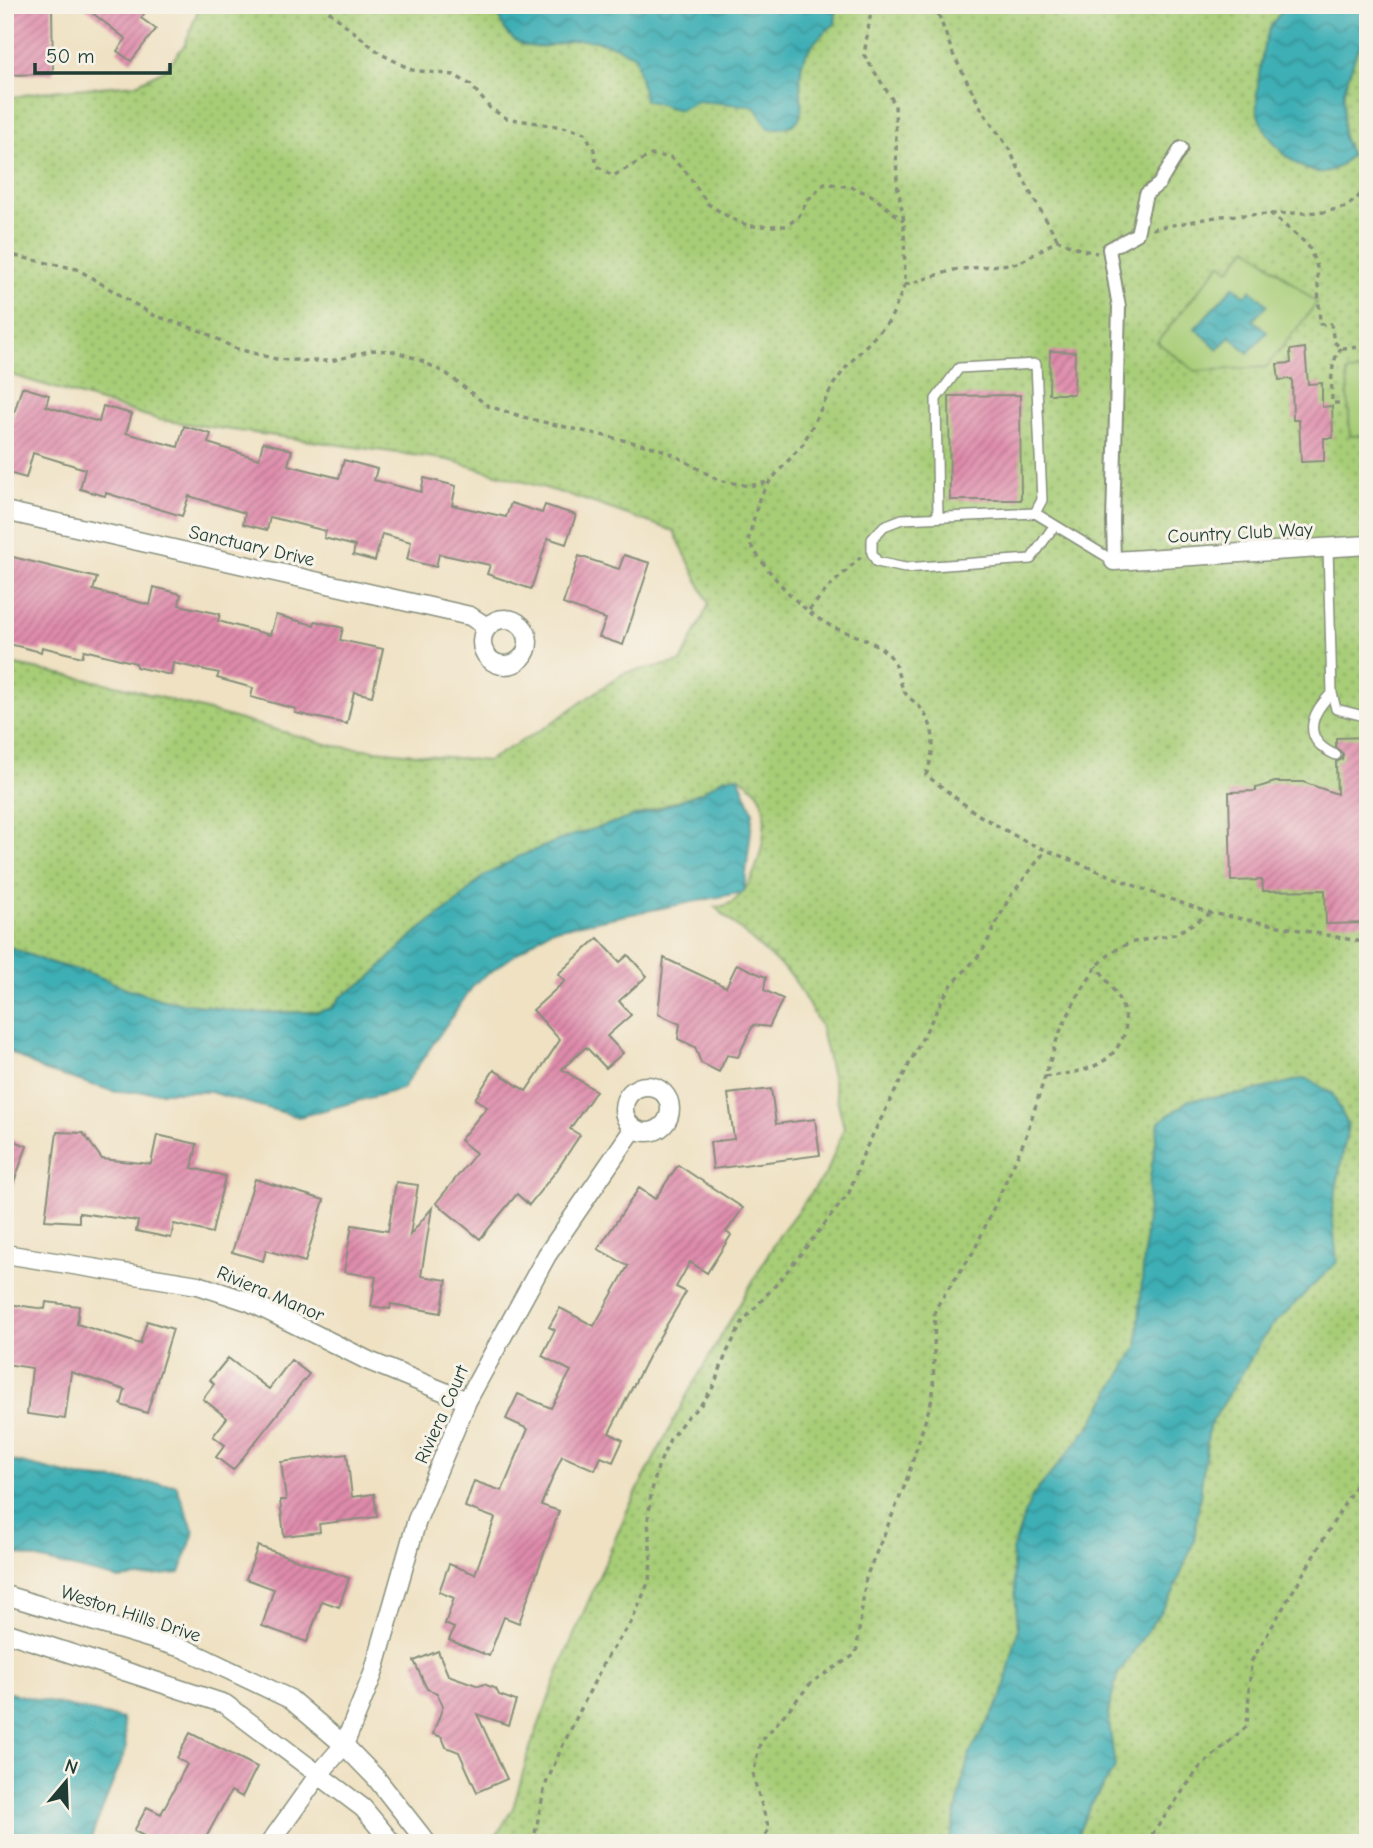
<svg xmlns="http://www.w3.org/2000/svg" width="1373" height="1848" font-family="'Comic Neue',sans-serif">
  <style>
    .grass { fill: url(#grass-dots); stroke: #638556; stroke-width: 2 }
    .pitch { fill: #a7cd77; stroke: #638556; stroke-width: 2 }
    .water { fill: url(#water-waves); stroke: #2e7674; stroke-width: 2 }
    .building { fill: url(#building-hatch) }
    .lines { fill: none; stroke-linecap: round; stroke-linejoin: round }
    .service-casing { stroke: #878f7b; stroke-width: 12 }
    .pedestrian-casing { stroke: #878f7b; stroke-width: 16 }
    .minor-casing { stroke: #878f7b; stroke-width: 21 }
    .path { stroke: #878f7b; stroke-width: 3.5; stroke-dasharray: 5 5; stroke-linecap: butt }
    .service { stroke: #fff; stroke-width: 9 }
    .pedestrian { stroke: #fff; stroke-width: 12 }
    .minor { stroke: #fff; stroke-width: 18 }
    .labels { text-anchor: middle; stroke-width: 6; stroke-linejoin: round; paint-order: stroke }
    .street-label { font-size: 19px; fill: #1f3d34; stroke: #f7f3e8 }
  </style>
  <defs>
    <pattern id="grass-dots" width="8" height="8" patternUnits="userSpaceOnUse" patternTransform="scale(1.75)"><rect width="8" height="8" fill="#a7cd77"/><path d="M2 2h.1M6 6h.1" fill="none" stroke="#87a862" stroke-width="1.8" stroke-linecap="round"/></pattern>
    <pattern id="water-waves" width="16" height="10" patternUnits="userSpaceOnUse" patternTransform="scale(1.75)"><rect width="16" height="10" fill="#3eafb5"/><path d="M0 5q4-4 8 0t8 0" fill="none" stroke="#339094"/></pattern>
    <pattern id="building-hatch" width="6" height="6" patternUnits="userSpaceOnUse" patternTransform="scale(1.75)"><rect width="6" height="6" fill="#df8bab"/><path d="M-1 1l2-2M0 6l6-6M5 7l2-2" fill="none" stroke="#b4738c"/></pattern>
  </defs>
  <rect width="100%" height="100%" fill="#f7f3e8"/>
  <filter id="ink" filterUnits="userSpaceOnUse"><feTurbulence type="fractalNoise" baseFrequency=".0143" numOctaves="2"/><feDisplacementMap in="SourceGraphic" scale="14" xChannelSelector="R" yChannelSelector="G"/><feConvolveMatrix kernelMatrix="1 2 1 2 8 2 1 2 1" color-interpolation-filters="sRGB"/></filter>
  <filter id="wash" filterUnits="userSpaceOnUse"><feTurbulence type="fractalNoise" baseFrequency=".00686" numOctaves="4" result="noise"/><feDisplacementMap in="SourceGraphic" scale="28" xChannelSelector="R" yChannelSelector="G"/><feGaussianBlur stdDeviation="1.57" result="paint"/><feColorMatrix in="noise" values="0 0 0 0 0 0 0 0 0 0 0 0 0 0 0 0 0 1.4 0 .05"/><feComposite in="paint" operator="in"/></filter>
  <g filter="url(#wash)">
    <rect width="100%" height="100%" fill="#efe1c2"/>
    <path class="grass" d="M200,5H1368V1843H492L513,1808L530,1748L564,1658L628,1509L687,1395L780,1234L827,1172L844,1128L820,1025L792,976L715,907C754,908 770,833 763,804C761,791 748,783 738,776L724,778L702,792L616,823L481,878L456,903L413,935L370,978L341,997L332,1008L317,1012L250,1013L163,1000L126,988L92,974L44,961L5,945V663L120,686L334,746L487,761L544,728L624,673L681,662L709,604L674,531L579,498L449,460L160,420L5,373V99L39,92L136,84L166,69L185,44Z"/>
    <path class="pitch" d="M1248,247L1317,303L1266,367L1195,371L1157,342L1221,263L1229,270Z
      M1368,371V435L1350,436L1347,372Z"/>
    <path class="water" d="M498,5H837V6L835,24C821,34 809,45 803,61C792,92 822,131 768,128L754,106L697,101L679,110L645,100L635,56C615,46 601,39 578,40C565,41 552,46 539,47C514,48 498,28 498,5Z
      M1286,5H1368V35L1357,51L1344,90L1343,137L1351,155C1342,164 1336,170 1324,172C1297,175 1264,137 1258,114C1254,99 1262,48 1268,33C1271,23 1280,14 1286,5Z
      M1234,286L1245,296L1251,290L1267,305L1253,320L1267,332L1248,353L1230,336L1218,349L1195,328Z
      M738,776L753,812L744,892L550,930L475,983L402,1089L299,1117L210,1092H116L43,1070L5,1049V945L44,961L92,974L126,988L163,1000L250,1013L317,1012L332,1008L341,997L370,978L413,935L456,903L481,878L502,866L520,856L573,835L656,810L702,792L724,778Z
      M1306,1078L1332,1093L1348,1125L1332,1212L1337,1262L1269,1329L1209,1427L1194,1541L1173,1593L1117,1676L1108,1713L1115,1768L1090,1806L1074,1843H949L969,1754L1002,1697L1018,1630L1012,1551L1031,1498L1090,1426L1137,1347L1150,1177L1159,1122L1189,1100L1240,1094Z
      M5,1459L79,1477L176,1485L194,1532L180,1573L119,1579L5,1551Z
      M5,1692L123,1719L126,1749L89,1843H5Z"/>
    <g id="blocks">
      <path class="building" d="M5,5H52L53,74L5,75Z
        M82,5H151L141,18L156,29L131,61L117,51L126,39Z
        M1305,348L1308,384L1322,383V407L1332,406L1333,438H1324V461L1301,462L1299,420H1293L1292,379L1279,380L1277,364L1291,363L1290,350Z
        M1050,351L1075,352L1074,394H1049Z
        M22,387L49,395L46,406L99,422L103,406L132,414L126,433L178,447L184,426L211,434L208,443L259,459L263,442L292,450L288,465L339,478L344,460L377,469L374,480L421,492L424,478L456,486L452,505L506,517L511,503L542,513L545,505L576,515L566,544L548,538L531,589L487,574L490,565L439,554L436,567L407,560L411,542L382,534L375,561L353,555L355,546L324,538L326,531L270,517L267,530L243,524L245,513L189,496L182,516L106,493L105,496L80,489L85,469L33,453L26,478L5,472V443Z
        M1020,395L1021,500H950L949,396Z
        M5,555L97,578L93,590L150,605L154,587L181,594L179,605L220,614L218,621L270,635L276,615L314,625L315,621L343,628L340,640L383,649L372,696L354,692L347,724L295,713L296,709L251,697L253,688L217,678L219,673L173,663L171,675L136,667V663L84,650L82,657L42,647L41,652L5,643Z
        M624,555L650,563L623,645L599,637L606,619L563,604L579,556L619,569Z
        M1368,737V923L1326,924L1325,890L1263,891L1262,880L1231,881L1229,792L1256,791V788L1275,782H1303L1337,794L1336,762L1342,759L1343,754L1336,747V738Z
        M598,938L620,962L628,955L647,976L619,1001L631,1015L607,1036L623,1053L606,1068L586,1047L562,1069L596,1091L570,1129L580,1135L557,1170L529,1205L517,1194L480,1239L436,1203L476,1153L460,1140L487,1107L475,1099L494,1070L526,1091L560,1040L533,1010L565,981L558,974Z
        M664,958L726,987L737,964L766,977L764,990L783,999L769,1027L753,1025L738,1057L727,1055L719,1072L701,1063L695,1047L678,1039L680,1024L658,1014Z
        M771,1089L776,1124L815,1119L820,1155L713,1169L710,1142L734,1139L728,1094Z
        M57,1132L83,1133L102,1159L151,1164L157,1135L197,1144L192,1168L225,1176L212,1233L174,1224L171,1238L136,1231L138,1221L79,1213V1222L45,1220Z
        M5,1137L27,1146L7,1201L5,1200Z
        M678,1165L743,1208L726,1232L731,1235L707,1273L690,1262L676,1287L686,1292L649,1355L609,1433L623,1440L613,1462L601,1457L595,1470L562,1456L541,1505L559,1511L519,1623L504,1617L489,1656L449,1640L454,1628L445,1624L454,1598L439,1592L449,1564L475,1574L495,1518L465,1507L474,1481L502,1491L528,1429L506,1419L518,1394L551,1408L571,1371L542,1356L555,1330L549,1327L560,1308L594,1326L628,1266L598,1249L639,1188L655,1199Z
        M255,1179L324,1200L305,1262L266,1250L263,1261L232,1252Z
        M396,1182L418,1185L410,1235L432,1208L421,1276L447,1280L441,1313L391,1304L390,1309L371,1306L376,1277L344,1272L352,1225L388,1231Z
        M46,1302L79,1306L77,1324L140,1344L147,1321L173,1329L147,1413L121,1405L125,1390L71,1372L65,1419L27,1414L32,1368L5,1364L7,1304L45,1309Z
        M228,1358L269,1389L291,1360L309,1374L233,1470L216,1457L225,1445L213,1436L227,1418L203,1399L214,1384L210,1380Z
        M347,1454L352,1497L374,1494L377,1517L319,1524L320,1532L284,1536L280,1500H286L281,1462Z
        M258,1546L349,1578L339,1607L322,1601L307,1642L262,1626L274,1589L246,1579Z
        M438,1651L448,1675L479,1686L484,1684L496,1689L499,1695L516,1701L508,1725L477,1714L507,1779L477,1792L459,1752L446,1747L442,1737L433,1734L443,1706L437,1693L427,1689L414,1661Z
        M190,1733L257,1767L242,1797L231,1791L203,1843H158L134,1831L147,1807L161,1814L187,1764L177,1758Z"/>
    </g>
  </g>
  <g filter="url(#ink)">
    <use href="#blocks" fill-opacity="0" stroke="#878f7b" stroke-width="2"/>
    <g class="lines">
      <g class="service-casing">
        <path id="service" d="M938,517L936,399L959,368L1036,364L1042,500L1035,513
          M1054,526L1031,559L905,568L877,562L872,553V539L884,526L902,519L1035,513L1114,561
          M1328,548L1332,693C1310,714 1301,740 1336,755
          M1332,693L1336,709L1360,715L1368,713"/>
      </g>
      <g class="pedestrian-casing">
        <path id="pedestrian" d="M1114,561L1113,521L1119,307L1109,249L1137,234L1146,194L1159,184L1181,148"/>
      </g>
      <g class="minor-casing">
        <path id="minor" d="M5,511L470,616L487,627
          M1114,561L1368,545
          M482 642a23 23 0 1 1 46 0a23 23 0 1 1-46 0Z
          M624 1109a23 23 0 1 1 46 0a23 23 0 1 1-46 0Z
          M5,1254L198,1285L250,1302L369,1361L467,1401
          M5,1595L185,1649L290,1699L344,1745L376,1778L427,1843
          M5,1632L225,1704L363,1808L392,1843
          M270,1843L319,1774L344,1745L373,1674L417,1520L467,1401L547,1255L634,1128"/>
      </g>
      <path class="path" d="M321,5L381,54L412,70L454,75L471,85L490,108L506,118L568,128L585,133L594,150L597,166L613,176L651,155L670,157L686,172L708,204L732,219L749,226H787L799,216L807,201L825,183L851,187L871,195L904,221
        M872,5L864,55L895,104L897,183L904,221L905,285L890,320L848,365L833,385L803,444L770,481L759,499L748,541C767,571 797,608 829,625C850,636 865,635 886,652C897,660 898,679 904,691C908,699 917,702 922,710C938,732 934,751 926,775L977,814L1026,842L1158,895L1211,913L1368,943
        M935,5L953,54L983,112L1008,147L1031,194L1058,240
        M1270,213L1308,245L1317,267L1320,324H1331L1334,342L1341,348L1368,347
        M1152,229L1221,216L1324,212L1346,207L1368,189
        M5,254L77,269L153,315L204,332L234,348L276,359L308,361H331L373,350L393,351L418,359L447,374L488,406L530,419L658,448L678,457L718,480L749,486L768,482
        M905,285L954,270L1019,263L1058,240L1082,250L1097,253
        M1339,403H1332C1332,384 1329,364 1341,348
        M809,610L830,586L861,557
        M1045,1077C1074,1072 1106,1071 1121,1041C1127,1031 1127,1020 1123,1009C1117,993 1106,980 1097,966
        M533,1843L545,1786L562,1747L605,1660L632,1621L649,1581L651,1561L648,1520L651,1494L658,1467L670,1439L687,1417L700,1406L713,1387L727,1352L743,1321L781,1279L849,1193L864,1152L940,1004L949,988L982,952L1009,898L1046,850
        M760,1843L769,1829L753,1776L760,1743L812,1682L856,1654L866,1577L905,1485L933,1396L935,1309L974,1251L1025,1139L1058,1036L1075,1001L1097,966L1112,952L1129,943L1175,934L1211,913
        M1146,1843L1199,1768L1247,1726L1251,1662L1368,1464"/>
      <use href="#service" class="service"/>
      <use href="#pedestrian" class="pedestrian"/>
      <use href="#minor" class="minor"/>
    </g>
  </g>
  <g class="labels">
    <g class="street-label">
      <text transform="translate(1240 532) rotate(-3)" y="7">Country Club Way</text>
      <text transform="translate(252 545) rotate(13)" y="7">Sanctuary Drive</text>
      <text transform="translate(271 1293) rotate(23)" y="7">Riviera Manor</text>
      <text transform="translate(441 1414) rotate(-66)" y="7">Riviera Court</text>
      <text transform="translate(131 1613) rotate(18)" y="7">Weston Hills Drive</text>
    </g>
  </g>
  <rect width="1373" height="1848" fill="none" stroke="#f7f3e8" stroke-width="28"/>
  <g transform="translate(66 1782) rotate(19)" stroke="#f7f3e8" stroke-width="5" paint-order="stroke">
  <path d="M0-5L12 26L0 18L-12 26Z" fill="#1f3d34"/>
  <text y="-10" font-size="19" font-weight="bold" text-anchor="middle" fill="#1f3d34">N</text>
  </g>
  <path d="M35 63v10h135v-10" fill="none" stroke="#1f3d34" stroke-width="3.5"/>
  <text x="46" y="63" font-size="21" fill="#1f3d34" stroke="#f7f3e8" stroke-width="5" paint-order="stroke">50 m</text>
</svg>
